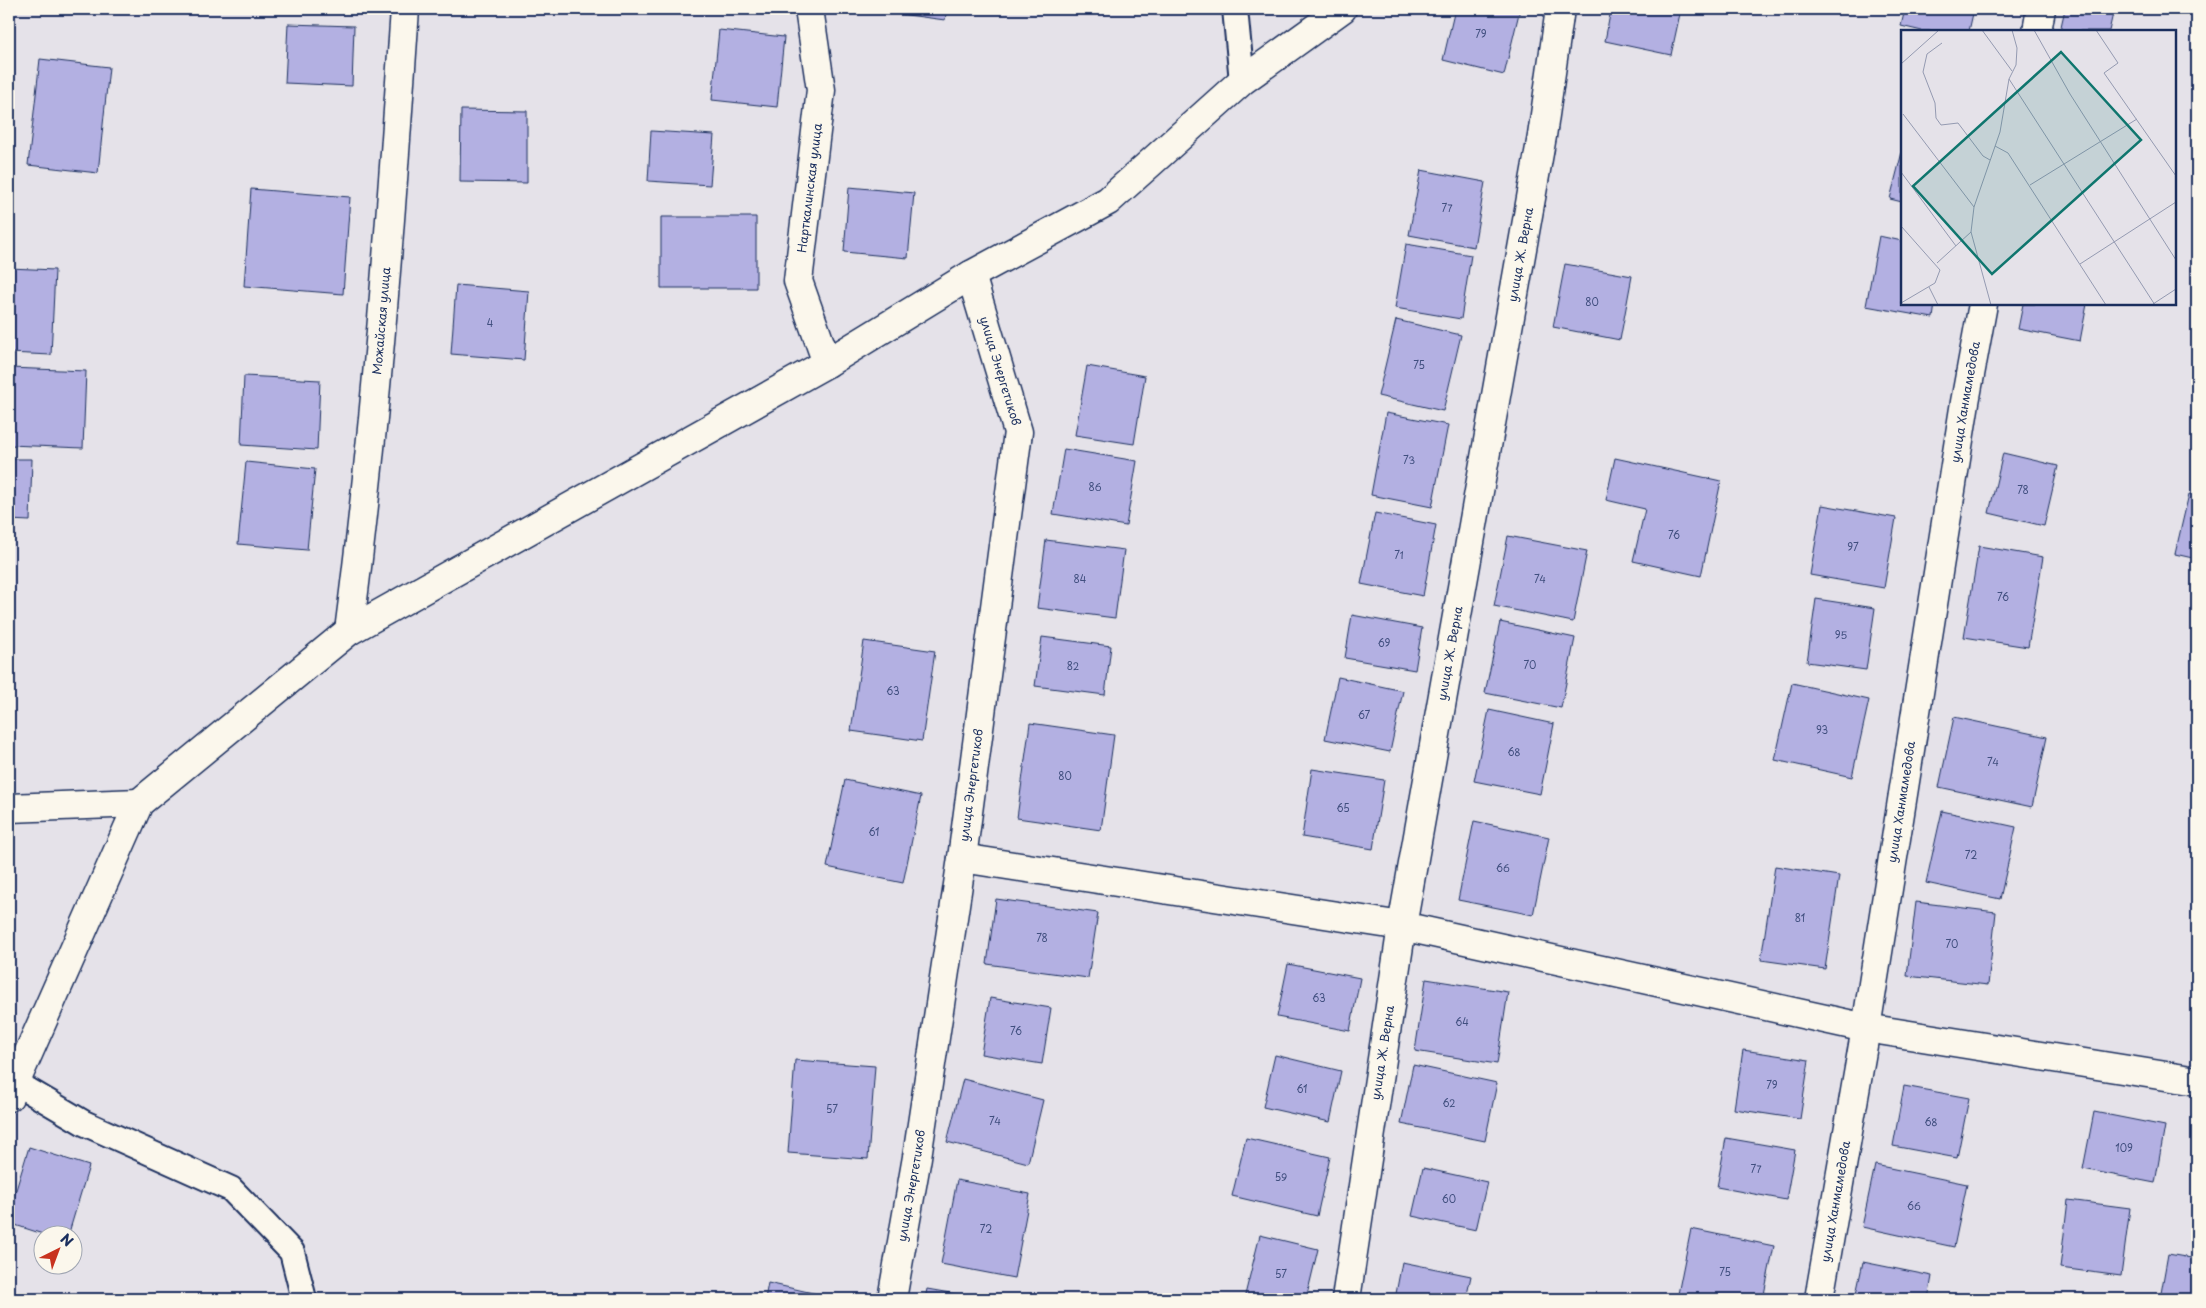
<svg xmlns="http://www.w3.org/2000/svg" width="2206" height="1308" font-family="'Playpen Sans',sans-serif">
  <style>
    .building { fill: #b3b0e2; stroke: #1b2f5e }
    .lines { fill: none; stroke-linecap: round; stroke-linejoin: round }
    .lane-casing { stroke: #1b2f5e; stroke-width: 28 }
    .street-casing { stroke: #1b2f5e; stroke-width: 31 }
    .lane { stroke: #fbf7ec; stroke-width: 24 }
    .street { stroke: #fbf7ec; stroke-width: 28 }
    .labels { text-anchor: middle; stroke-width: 4; stroke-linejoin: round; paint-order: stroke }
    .number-label { font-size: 10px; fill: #414f7f }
    .street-label { font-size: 12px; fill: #1b2f5e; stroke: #fbf7ec }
    .inset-road { fill: none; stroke: #949ab1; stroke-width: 1 }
    .view { fill: #0f766e; fill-opacity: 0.15; stroke: #0f766e; stroke-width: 2.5 }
    .inset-edge { fill: none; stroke: #1b2f5e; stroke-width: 2.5 }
  </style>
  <rect width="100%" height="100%" fill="#e5e2e9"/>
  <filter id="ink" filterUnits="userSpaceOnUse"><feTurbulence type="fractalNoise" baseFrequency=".02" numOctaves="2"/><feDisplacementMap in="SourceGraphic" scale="10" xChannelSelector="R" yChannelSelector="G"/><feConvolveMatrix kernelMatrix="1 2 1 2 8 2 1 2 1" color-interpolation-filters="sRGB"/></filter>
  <g filter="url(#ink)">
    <path class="building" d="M862,9H947L945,20Z
      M1455,9H1520L1504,75L1443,60Z
      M1611,9H1681L1671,55L1605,41Z
      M1905,9H1974L1969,31H1922L1901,26Z
      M2065,9H2114L2109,31H2060Z
      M288,24L354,26L352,86L285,83Z
      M719,30L784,37L777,107L712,100Z
      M40,59L109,67L98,173L28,165Z
      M461,110L527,111V183L460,182Z
      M651,131L714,135L710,185L648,181Z
      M1902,152V202L1890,199Z
      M1421,170L1485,182L1474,247L1409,235Z
      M849,187L914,193L908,258L844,252Z
      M251,189L350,197L343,294L244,286Z
      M661,217H756V288H661Z
      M1879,236L1902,241V304H1935L1933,318L1866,306Z
      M1406,244L1471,255L1461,319L1395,308Z
      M1565,264L1632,276L1620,340L1553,327Z
      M9,268L55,270L51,355L9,353Z
      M456,285L529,291L524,360L451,354Z
      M2023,304H2087L2080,341L2018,329Z
      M1396,320L1461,335L1443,411L1378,396Z
      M1087,366L1145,376L1134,444L1075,435Z
      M9,368L86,371L83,448L9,445Z
      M244,376L320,380L317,450L241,445Z
      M1386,413L1448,425L1432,507L1371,495Z
      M1064,449L1137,461L1126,526L1053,514Z
      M2003,453L2058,466L2044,526L1989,513Z
      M1615,458L1721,481L1701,576L1633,561L1645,509L1606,500Z
      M9,459H32L30,521L9,520Z
      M246,462L315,469L307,550L238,544Z
      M2189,494L2197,496V559L2175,554Z
      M1822,505L1896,518L1884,588L1810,575Z
      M1375,513L1436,525L1423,596L1361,584Z
      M1508,536L1587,551L1573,622L1494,606Z
      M1046,540L1124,550L1115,618L1037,608Z
      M1979,546L2043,557L2028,647L1964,637Z
      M1816,599L1875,608L1866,670L1807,662Z
      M1352,615L1422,628L1415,670L1345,658Z
      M1500,622L1575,638L1561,708L1485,693Z
      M1042,637L1111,646L1105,695L1035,686Z
      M864,641L935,651L922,741L851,731Z
      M1338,677L1403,691L1390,752L1325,739Z
      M1792,683L1869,700L1852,777L1775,760Z
      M1489,710L1554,724L1540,794L1474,781Z
      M1954,717L2047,737L2032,807L1939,787Z
      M1030,723L1114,735L1101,830L1017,818Z
      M1312,769L1384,780L1373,849L1302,837Z
      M845,780L921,796L903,883L827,867Z
      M1942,811L2016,827L2000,899L1926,883Z
      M1474,821L1549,837L1533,915L1458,900Z
      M1775,866L1839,876L1825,969L1761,960Z
      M996,899L1098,913L1088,978L987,964Z
      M1916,902L1996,912L1988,985L1907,976Z
      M1288,964L1360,978L1350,1031L1277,1017Z
      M1426,979L1508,992L1497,1064L1415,1051Z
      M990,998L1051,1008L1042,1064L981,1054Z
      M1743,1050L1809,1060L1800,1119L1734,1109Z
      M1275,1055L1341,1071L1330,1122L1263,1107Z
      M795,1060L875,1066L868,1159L788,1153Z
      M1413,1065L1497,1083L1485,1141L1401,1124Z
      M963,1079L1043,1100L1028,1163L947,1142Z
      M1904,1086L1969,1098L1957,1158L1893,1146Z
      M2094,1112L2165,1126L2155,1183L2083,1169Z
      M1246,1138L1330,1157L1317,1216L1232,1196Z
      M1726,1138L1795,1150L1786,1200L1717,1187Z
      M29,1147L89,1166L68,1236H49L9,1223V1213Z
      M1875,1165L1967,1184L1954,1247L1862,1227Z
      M1423,1168L1487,1182L1476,1230L1412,1216Z
      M957,1180L1030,1194L1014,1278L941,1264Z
      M2068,1200L2130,1208L2121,1276L2060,1268Z
      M1691,1229L1774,1246L1763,1299H1677Z
      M1260,1235L1318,1249L1306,1299H1244Z
      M2168,1254L2197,1259V1299H2160Z
      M1402,1262L1471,1276L1466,1299H1395Z
      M1863,1262L1932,1276L1928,1299H1855Z
      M768,1283L840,1299H765Z
      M927,1289L985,1299H925Z"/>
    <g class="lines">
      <g class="lane-casing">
        <path id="lane" d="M1235,9L1242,81
          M16,1083L84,1123L231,1189L292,1252L304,1299"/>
      </g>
      <g class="street-casing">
        <g id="street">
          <path d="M809,9L821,90L798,281L827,363"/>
          <path d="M2037,31L2041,9"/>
          <path id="s1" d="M349,631C376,425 391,217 405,9"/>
          <path d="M9,808L139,803"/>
          <path d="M962,858L1402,926L1866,1028L2197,1081"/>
          <path d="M9,1097L139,803L349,631L827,363L971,275L1108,201L1242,81L1342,9"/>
          <path id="s2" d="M892,1299L917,1157L962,858L1018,432L971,275"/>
          <path id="s3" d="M1346,1299L1402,926L1542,136L1560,9"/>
          <path id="s4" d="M1819,1299L1866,1028L1965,402L1983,304"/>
        </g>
      </g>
      <use href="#lane" class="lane"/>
      <use href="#street" class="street"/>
    </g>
  </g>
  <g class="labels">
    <g class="number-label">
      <text x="1481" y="38">79</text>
      <text x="1447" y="212">77</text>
      <text x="1592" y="306">80</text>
      <text x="490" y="327">4</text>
      <text x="1419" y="369">75</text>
      <text x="1409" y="464">73</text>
      <text x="1095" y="491">86</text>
      <text x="2023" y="494">78</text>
      <text x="1674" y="539">76</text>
      <text x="1853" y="551">97</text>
      <text x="1399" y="559">71</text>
      <text x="1080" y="583">84</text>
      <text x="1540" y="583">74</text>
      <text x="2003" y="601">76</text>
      <text x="1841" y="639">95</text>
      <text x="1384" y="647">69</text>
      <text x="1530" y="669">70</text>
      <text x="1073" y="670">82</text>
      <text x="893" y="695">63</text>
      <text x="1364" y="719">67</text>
      <text x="1822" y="734">93</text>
      <text x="1514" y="756">68</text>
      <text x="1993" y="766">74</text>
      <text x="1065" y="780">80</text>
      <text x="1343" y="812">65</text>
      <text x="874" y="836">61</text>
      <text x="1971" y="859">72</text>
      <text x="1503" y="872">66</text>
      <text x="1800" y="922">81</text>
      <text x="1042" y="942">78</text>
      <text x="1952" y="948">70</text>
      <text x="1319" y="1002">63</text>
      <text x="1462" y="1026">64</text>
      <text x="1016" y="1035">76</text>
      <text x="1772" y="1089">79</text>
      <text x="1302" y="1093">61</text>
      <text x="1449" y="1107">62</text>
      <text x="832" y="1113">57</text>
      <text x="995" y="1125">74</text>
      <text x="1931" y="1126">68</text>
      <text x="2124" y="1152">109</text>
      <text x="1756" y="1173">77</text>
      <text x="1281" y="1181">59</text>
      <text x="1449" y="1203">60</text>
      <text x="1914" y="1210">66</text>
      <text x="986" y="1233">72</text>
      <text x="1725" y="1276">75</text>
      <text x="1281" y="1278">57</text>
    </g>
    <g class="street-label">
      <text transform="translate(810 188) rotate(-83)" y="4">Нарткалинская улица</text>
      <text dy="4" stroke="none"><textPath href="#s3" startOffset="1059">улица Ж. Верна</textPath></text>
      <text dy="4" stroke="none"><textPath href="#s1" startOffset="312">Можайская улица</textPath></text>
      <text transform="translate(1000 371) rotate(73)" y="4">улица Энергетиков</text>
      <text dy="4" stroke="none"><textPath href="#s4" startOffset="909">улица Ханмамедова</textPath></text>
      <text dy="4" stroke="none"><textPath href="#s3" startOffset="654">улица Ж. Верна</textPath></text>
      <text dy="4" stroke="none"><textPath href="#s2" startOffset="520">улица Энергетиков</textPath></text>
      <text dy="4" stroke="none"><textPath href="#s4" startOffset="504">улица Ханмамедова</textPath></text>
      <text dy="4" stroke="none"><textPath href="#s3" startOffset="249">улица Ж. Верна</textPath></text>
      <text dy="4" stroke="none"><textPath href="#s2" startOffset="115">улица Энергетиков</textPath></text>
      <text dy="4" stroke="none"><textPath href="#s4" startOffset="99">улица Ханмамедова</textPath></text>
    </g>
  </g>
  <g transform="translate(1901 30)">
    <rect width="275" height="275" fill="#e5e2e9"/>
    <path class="inset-road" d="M81,0L111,41M133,0L169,64L275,230M195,0L217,33L203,43L275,146M41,13L26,24L22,42L34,73L35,88L40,95L57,93L82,126L89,130M0,34L38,0M108,49L254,275M2,84L73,177M94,116L107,123L205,275M0,142L55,216M129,155L236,89M0,196L39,240L34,253L0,273M36,233L70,202M179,234L275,172M28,257L37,275M252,274L275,259M90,275L70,202L73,177L99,102L108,49L115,35L116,18L111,0"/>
    <path class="view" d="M160,22L240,110L91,244L12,156Z"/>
    <rect width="275" height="275" class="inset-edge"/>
  </g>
  <rect width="2206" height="1308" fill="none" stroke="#fbf7ec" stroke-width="30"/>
  <rect x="15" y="15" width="2176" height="1278" fill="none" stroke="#1b2f5e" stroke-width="2" filter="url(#ink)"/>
  <g transform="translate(58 1250) rotate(42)"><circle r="24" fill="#fbf7ec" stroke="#a1a7b3"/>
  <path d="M0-4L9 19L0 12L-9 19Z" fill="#c8321e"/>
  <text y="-8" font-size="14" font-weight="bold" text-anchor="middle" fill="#1b2f5e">N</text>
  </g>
</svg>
